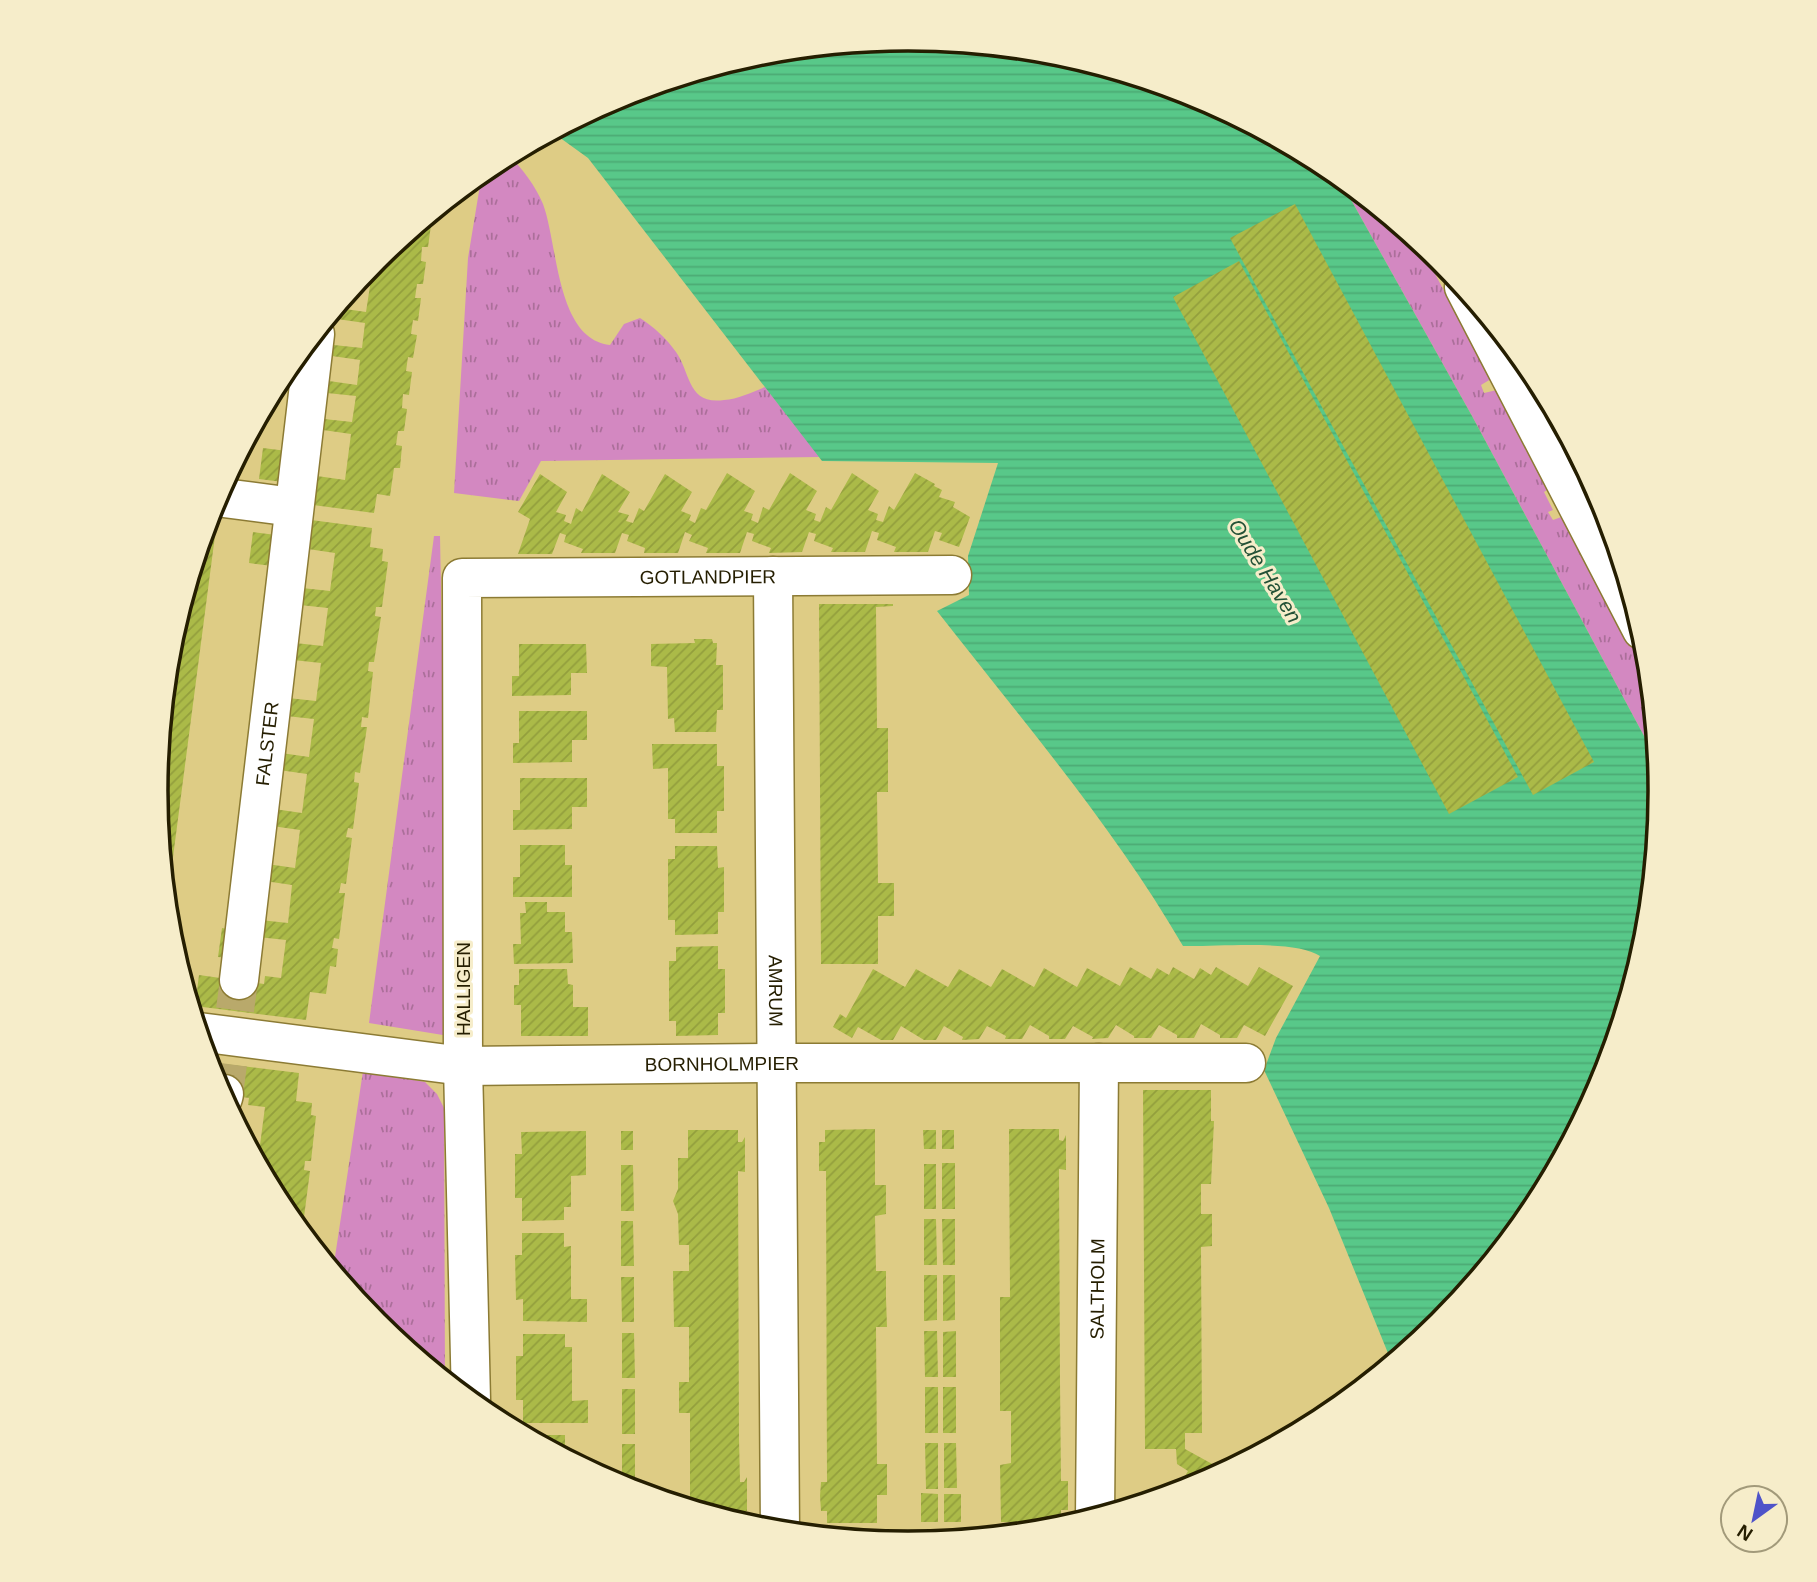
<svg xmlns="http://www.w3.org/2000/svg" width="1817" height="1582" font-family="Helvetica,sans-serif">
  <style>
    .grass { fill: url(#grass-tufts) }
    .water { fill: url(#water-rules) }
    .building { fill: url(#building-hatch) }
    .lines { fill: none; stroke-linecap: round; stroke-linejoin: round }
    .minor-tunnel { stroke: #b9a96b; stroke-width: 38; stroke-dasharray: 38 19; stroke-linecap: butt }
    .minor-casing { stroke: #8c7b34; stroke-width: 41 }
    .minor { stroke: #fff; stroke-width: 38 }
    .labels { text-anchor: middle; stroke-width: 6; stroke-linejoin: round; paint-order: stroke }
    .street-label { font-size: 19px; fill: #251e01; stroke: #f6edca }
    .water-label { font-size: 21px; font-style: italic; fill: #245237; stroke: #f6edca }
    .rim { fill: none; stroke: #251e01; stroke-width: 3.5 }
  </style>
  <defs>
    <pattern id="grass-tufts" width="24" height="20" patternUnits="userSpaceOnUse" patternTransform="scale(1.75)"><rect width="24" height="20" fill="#d388c1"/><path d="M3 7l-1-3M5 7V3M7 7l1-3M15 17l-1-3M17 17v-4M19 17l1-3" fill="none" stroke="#ab6f9a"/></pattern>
    <pattern id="water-rules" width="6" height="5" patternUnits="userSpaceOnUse" patternTransform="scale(1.75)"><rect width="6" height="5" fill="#58c889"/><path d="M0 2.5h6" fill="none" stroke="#4cab74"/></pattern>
    <pattern id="building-hatch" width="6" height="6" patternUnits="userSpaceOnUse" patternTransform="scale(1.75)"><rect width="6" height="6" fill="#abba48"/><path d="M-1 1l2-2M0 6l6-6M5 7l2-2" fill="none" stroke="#939f3d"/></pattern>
  </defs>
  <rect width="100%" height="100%" fill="#decc85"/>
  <path class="grass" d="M509,155C523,170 535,185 543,204C558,244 556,339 610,345L624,324L640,318C654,327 666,338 676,352C691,373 687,405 724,400C738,399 752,392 765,387L820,457L541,461L519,501L454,493L468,258L482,173Z
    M1336,173L1417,240L1491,379L1481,385L1484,393L1497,390L1550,488L1544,492L1553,510L1548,512L1553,520L1564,516L1650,679L1658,762L1472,416Z
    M434,536H440L449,1036L369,1023Z
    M363,1071L425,1082L437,1094L444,1108L445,1379L376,1323L333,1270Z"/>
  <path class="water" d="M909,39L1056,53L1197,96L1327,166L1336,173L1472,416L1658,762L1661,791L1646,938L1604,1079L1534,1209L1440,1323L1392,1363L1329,1208L1264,1070L1276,1038L1320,956C1295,939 1216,947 1183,946C1114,827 1022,720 937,611L969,595L968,556L998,463L822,461L588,158L552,132L621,96L762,53Z"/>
  <path class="building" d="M1295,204L1594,762L1533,795L1230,238Z
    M426,219L425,224L431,225L428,247H422L421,261L426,262L423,284H417L415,298H421L418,321L413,320L411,334L417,335L413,358L408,357L406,371L412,372L409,395L403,394L402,408L407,409L404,431H398L396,445L402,446L400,468H394L390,496L377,494L374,513L313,505L317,476L345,480L351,434L323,430L324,419L352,422L356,396L327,393L329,381L357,385L360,360L332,356L334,345L362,348L365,323L337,319L338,308L366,312L370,286L356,284L364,274H371L372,264L377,259Z
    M1239,261L1518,777L1449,814L1173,297Z
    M263,448L295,452L291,483L259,479Z
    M727,473L755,491L744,511L753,514L751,520L758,523L763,507L769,510L790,473L817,491L806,510L816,514L814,520L820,522L826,507L831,510L852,473L879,491L868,510L878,514L876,520L883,522L889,506L894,510L915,473L935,484L934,486L942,490L939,497L955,502L953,507L970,517L959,547L939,540L942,533L935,531L928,552H894L896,547L877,540L879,533L872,531L865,552H831L833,548L814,541L816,534L809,532L802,552L769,553L771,548L752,541L754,534L747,532L740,553H706L708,548L689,541L692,535L685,532L678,553H644L645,548L627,541L629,535L622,533L615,553H581L583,549L564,542L566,535L560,533L552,554H518L530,519L518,512L540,474L567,492L556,512L566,515L564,521L571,524L576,508L582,512L602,474L630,492L618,512L629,515L626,521L633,523L639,508L644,511L665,474L692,492L681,511L691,515L689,520L695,523L701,508L706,510Z
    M311,520L372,528L370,547L383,549L382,561L388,562L382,607H376L375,616L381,617L374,662H369L368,671L373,672L368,718L362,717L361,727H367L360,773L355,772L354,782L359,783L353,829L348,828L346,837L352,838L346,884L341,883L339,893H345L339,939L334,938L332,948L338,949L336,967L330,966L326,994L310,992L306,1020L195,1006L199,975L264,984L265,976L281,978L286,940L258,937L260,920L288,923L292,885L265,881L267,864L295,868L300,830L272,826L274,809L302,813L307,774L279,770L281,753L309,757L314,719L286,716L288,698L316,701L321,663L293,660L295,643L323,646L328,608L300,605L302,588L330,591L335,553L308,549Z
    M206,526L216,528L167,903L156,791L171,644Z
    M253,532L284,536L281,567L249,563Z
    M819,604H893V606L876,607L877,728H888V792H877L878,883H894V916H878V964H821Z
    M694,639H712L713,643H717L716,665H723V710H717L716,732H675L674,718L668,719L667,667L651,666V644L695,643Z
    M519,644H586L587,673H571V695L512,696V676H519Z
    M519,711H587V740H572V762L513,763V743H519Z
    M652,744H717V766H724V811H717V833H675V819H668V768L653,769Z
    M520,778H587V807H572V829L513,830V810H520Z
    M520,845H565V865H572V897H513V877H520Z
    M675,846H717L718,868L724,867V912H718V934L675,935V920H668V859H675Z
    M525,902H547V912H565V932H572L573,963L514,964L513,944H521L520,913H526Z
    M222,928L233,930L229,958L218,957Z
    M718,946V969H725V1013H718V1035L676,1036V1021H669V961H676V947Z
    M1130,967L1151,979L1157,968L1169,975L1173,967L1194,979L1200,968L1211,975L1216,967L1248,986L1259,967L1293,986L1265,1036L1244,1025L1237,1038H1220V1035L1201,1024L1194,1038H1177V1035L1159,1025L1151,1038H1134V1036L1116,1025L1108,1038L1092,1039L1093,1037L1073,1026L1065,1039H1049V1036L1030,1025L1022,1039H1005L1006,1036L987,1026L979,1039L962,1040L963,1037L944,1026L936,1040H924L901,1026L893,1040H881L858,1027L852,1038L833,1027L840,1014L846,1018L873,969L905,987L916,969L948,987L959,969L991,987L1002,969L1034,987L1044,968L1077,987L1087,968L1120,986Z
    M519,969H567L568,984L573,985V1007H588V1036H521V1005H514V985H519Z
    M208,1062L299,1073L296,1101L312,1103L311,1115L316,1116L311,1161H305L304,1170L310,1171L304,1217L298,1216L297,1225L303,1226L302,1232L283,1209L248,1144L260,1145L265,1107L248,1105L249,1098L222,1094Z
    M1143,1090H1211V1121H1214L1211,1184H1201V1214H1212V1246L1201,1247L1202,1433H1185V1449L1225,1471L1196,1486L1175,1493L1188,1471L1177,1464L1176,1449H1145Z
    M875,1129V1185H886V1214L875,1216L876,1271H886V1298L887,1327H876L877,1464H887V1495H877V1523H827V1511H821L820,1496L821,1482H827L826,1171H819V1142H825V1130Z
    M1009,1129H1059V1140L1063,1141L1066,1135V1170L1059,1169L1060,1381L1061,1481H1068V1510H1061V1522H1001L1000,1465L1011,1463V1411H1000V1297H1010Z
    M688,1130H738V1142H742L745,1137V1172L738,1171L739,1439L740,1482H744L747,1477V1511H740V1522L690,1507V1413H679V1382H689V1327H674L673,1271H689V1245H679L678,1214L673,1201L678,1189V1158H688Z
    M923,1130H936V1149H924Z
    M942,1130H954V1149H942Z
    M586,1131V1175L571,1176V1207H564V1220L522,1221V1198H515V1154H522L521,1132Z
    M621,1131H633V1150H621Z
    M942,1163H955V1209H942Z
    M924,1164H936V1209H924Z
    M621,1165H633L634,1211H621Z
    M924,1219H936L937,1265H924Z
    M942,1219H955V1265H943Z
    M621,1221H633L634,1266H621Z
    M522,1233H564V1247L571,1246V1299H587V1322L523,1321V1299L516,1300L515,1255H522Z
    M924,1275H937V1320L924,1321Z
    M943,1275H955V1320L943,1321Z
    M621,1277H634V1322H622Z
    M924,1331H937L938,1377H925Z
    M956,1331V1377H943V1332Z
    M622,1333H634L635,1378H622Z
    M523,1334H565V1347H572V1401L588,1400V1423H523V1400H516V1356H523Z
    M925,1387H938V1433H925Z
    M943,1387H956V1433H943Z
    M622,1389H635V1434H622Z
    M525,1435H565V1448L572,1449V1460Z
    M925,1443H938V1489H926Z
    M944,1443H956L957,1488H944Z
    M622,1444H635V1491L622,1487Z
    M921,1493L938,1494V1522H921Z
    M944,1494H961V1522H944Z"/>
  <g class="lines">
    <path class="minor-tunnel" d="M235,1010L239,980
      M224,1094L228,1064"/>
    <g class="minor-casing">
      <g id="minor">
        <path d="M1464,287L1642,630"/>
        <path d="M216,497L293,507"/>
        <path id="s1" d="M773,576L780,1531"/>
        <path id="s2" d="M239,980L315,334"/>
        <path id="s3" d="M199,1032L463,1066L775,1063H1246"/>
        <path d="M223,1098L224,1094"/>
        <path id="s4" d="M471,1400L463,1066L462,578L952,575"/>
        <path id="s5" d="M1095,1517L1099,1063"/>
      </g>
    </g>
    <use href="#minor" class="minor"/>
  </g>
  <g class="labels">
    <g class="street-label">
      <text dy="7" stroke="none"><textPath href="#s4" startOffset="1068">GOTLANDPIER</textPath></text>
      <text dy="7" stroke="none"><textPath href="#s2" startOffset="238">FALSTER</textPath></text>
      <text transform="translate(463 989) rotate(-90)" y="7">HALLIGEN</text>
      <text dy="7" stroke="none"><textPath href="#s1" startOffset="415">AMRUM</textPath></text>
      <text dy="7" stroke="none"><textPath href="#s3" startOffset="525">BORNHOLMPIER</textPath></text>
      <text dy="7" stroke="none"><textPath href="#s5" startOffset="228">SALTHOLM</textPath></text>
    </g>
    <g class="water-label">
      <text transform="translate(1265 571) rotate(58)" y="7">Oude Haven</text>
    </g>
  </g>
  <path d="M0 0H1817V1582H0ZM168 791a740 740 0 1 1 1480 0a740 740 0 1 1-1480 0Z" fill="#f6edca" fill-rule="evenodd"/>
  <path class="rim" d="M168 791a740 740 0 1 1 1480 0a740 740 0 1 1-1480 0Z"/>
  <g transform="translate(1754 1519) rotate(213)"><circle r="33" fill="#f6edca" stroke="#a29a7a" stroke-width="2"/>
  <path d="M0-5L12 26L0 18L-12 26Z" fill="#4e53c9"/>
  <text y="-10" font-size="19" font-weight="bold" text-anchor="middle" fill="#251e01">N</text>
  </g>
</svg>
